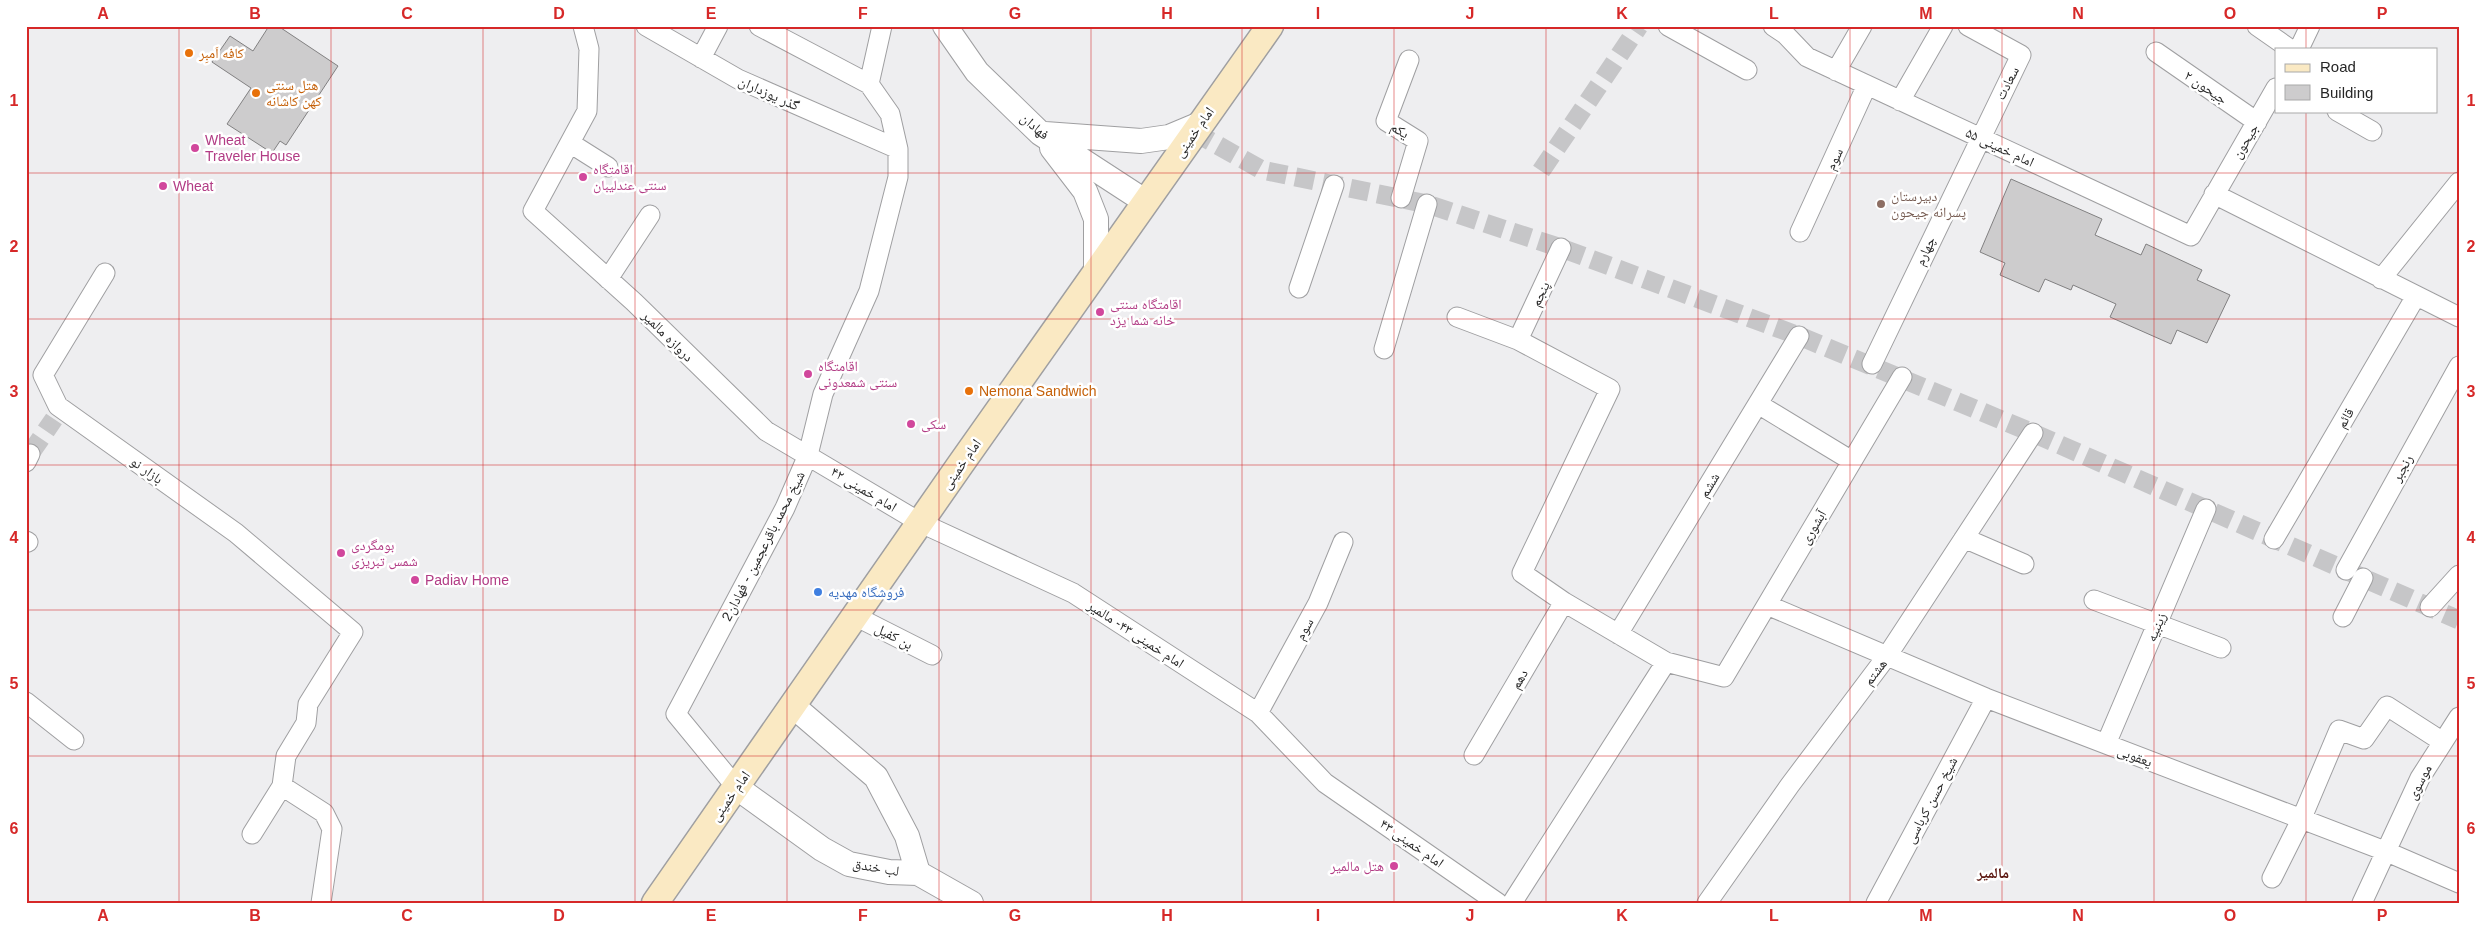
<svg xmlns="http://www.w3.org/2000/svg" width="2485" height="929" font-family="Helvetica,'Noto Naskh Arabic',sans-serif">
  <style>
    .building { fill: #cdcccd; stroke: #818081 }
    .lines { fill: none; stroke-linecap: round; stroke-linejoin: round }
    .minor-tunnel { stroke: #c6c6c8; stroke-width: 19; stroke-dasharray: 19 9; stroke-linecap: butt }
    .minor-casing { stroke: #9f9fa1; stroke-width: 21 }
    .tertiary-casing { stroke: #9f9fa1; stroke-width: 26 }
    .secondary-casing { stroke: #9f9fa1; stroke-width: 29 }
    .minor { stroke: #fff; stroke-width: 19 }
    .tertiary { stroke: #fff; stroke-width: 24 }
    .secondary { stroke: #fae9c3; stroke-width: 26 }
    .grid { fill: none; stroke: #d62828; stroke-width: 1; stroke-opacity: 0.55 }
    .food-dot { fill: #e8710a; stroke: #fff; stroke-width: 2 }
    .hotel-dot { fill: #d1479c; stroke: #fff; stroke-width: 2 }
    .education-dot { fill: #8d6e63; stroke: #fff; stroke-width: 2 }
    .shop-dot { fill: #3f7fe0; stroke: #fff; stroke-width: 2 }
    .labels { text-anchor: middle; stroke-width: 5; stroke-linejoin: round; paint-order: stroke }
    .food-label { font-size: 14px; fill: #c56008; stroke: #fff; text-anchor: start }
    .street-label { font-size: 14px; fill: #272727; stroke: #fff }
    .hotel-label { font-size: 14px; fill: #b23c85; stroke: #fff; text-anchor: start }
    .education-label { font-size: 14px; fill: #785e54; stroke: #fff; text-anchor: start }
    .shop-label { font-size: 14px; fill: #366cbe; stroke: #fff; text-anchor: start }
    .neighbourhood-label { font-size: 15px; font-weight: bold; fill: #5d1912; stroke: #fff }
    .neatline { fill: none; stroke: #d62828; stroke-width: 2 }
    .grid-label { font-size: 16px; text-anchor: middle; font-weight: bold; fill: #d62828 }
  </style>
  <rect width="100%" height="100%" fill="#eeeef0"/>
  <path class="building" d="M269,26H278L338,66L286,145L280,141L272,153L227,124L251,88L212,62L230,36L253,51Z
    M2011,179L2102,219L2095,235L2141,255L2146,244L2202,270L2197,280L2230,295L2207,343L2177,330L2171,344L2110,317L2116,304L2073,285L2071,290L2045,279L2039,292L2000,275L2005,263L1980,252Z"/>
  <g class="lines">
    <path class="minor-tunnel" d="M1194,132L1262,170L1427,204L1561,248L1799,336L2033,433L2459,620
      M1541,171L1639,26
      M30,454L54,419"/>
    <g class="minor-casing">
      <path id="minor" d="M583,26L589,49L587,111L533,211L634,302L766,431L921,523L1073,593L1258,713L1325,783L1498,903
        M646,26L738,79L898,149
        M759,26L869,84
        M1668,26L1747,70
        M1773,26L1785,34L1807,57L2191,236L2276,88
        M2257,26L2290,49
        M2299,49L2310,26
        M2156,52L2257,122
        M701,58L718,26
        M1836,71L1862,26
        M1900,101L1943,26
        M2337,111L2372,131
        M570,143L608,167
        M2214,194L2459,317
        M1401,198L1418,141L1386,121L1409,60
        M1800,232L1867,85
        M105,273L43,375L58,406L236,533L353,632L308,704L306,723L286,756L282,786L324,813L332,829L321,903
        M608,279L650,215
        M2381,279L2459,182
        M1299,288L1334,185
        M1457,317L1518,340L1610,389L1522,573L1564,602L1666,662L1724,677L1902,377
        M1518,340L1561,248
        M1384,349L1427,204
        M1872,364L2021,55L1968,26
        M1758,404L1852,461
        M26,462L30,454
        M1964,538L2024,564
        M2274,539L2416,296
        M26,541L28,542
        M2346,570L2459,366
        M2094,600L2221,648
        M1767,605L1986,698L2385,851L2459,883
        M2430,607L2459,575
        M855,616L932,655
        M2343,617L2363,578
        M1618,634L1799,336
        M26,702L74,740
        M1258,713L1318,603L1343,542
        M2106,744L2206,509
        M1474,755L1564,602
        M736,787L676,714L785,508L808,455L823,394L869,291L898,177V149L890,114L869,84L882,26
        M252,834L282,786
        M2272,878L2301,820L2339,730L2364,739L2387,706L2443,742
        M1512,903L1666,662
        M1707,903L1790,785L1887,656L2033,433
        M1876,903L1986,698
        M2362,903L2420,778L2459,717"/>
    </g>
    <g class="tertiary-casing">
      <path id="tertiary" d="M945,26L977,72L1040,133L1146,202
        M1045,134L1141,141L1169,137L1200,124
        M1052,148L1085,191L1096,219V273
        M793,706L876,777L907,836L918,873
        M736,787L822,849L849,864L889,872L918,873L971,903"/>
    </g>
    <g class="secondary-casing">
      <path id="secondary" d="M655,903L960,465L1270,26"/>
    </g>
    <use href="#minor" class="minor"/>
    <use href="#tertiary" class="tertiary"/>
    <use href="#secondary" class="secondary"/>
  </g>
  <path class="grid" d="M179,26V903M331,26V903M483,26V903M635,26V903M787,26V903M939,26V903M1091,26V903M1242,26V903M1394,26V903M1546,26V903M1698,26V903M1850,26V903M2002,26V903M2154,26V903M2306,26V49M2306,111V903M26,173H2459M26,319H2459M26,465H2459M26,610H2459M26,756H2459"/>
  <g class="food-dot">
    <circle cx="189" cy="53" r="5"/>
    <circle cx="256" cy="93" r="5"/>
    <circle cx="969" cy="391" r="5"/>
  </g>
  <g class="hotel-dot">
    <circle cx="195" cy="148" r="5"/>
    <circle cx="583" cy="177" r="5"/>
    <circle cx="163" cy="186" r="5"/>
    <circle cx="1100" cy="312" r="5"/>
    <circle cx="808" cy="374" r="5"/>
    <circle cx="911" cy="424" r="5"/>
    <circle cx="341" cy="553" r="5"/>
    <circle cx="415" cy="580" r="5"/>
    <circle cx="1394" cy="866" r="5"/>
  </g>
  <circle class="education-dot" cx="1881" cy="204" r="5"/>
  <circle class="shop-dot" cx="818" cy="592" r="5"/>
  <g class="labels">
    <g class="food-label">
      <text x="199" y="58">کافه اَمبِر</text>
      <text x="266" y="90">هتل سنتی<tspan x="266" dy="16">کهن کاشانه</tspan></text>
      <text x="979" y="396">Nemona Sandwich</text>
    </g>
    <g class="street-label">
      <text transform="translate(2007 83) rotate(-63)" y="5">سعادت</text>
      <text transform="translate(2206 87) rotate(34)" y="5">جیحون ۲</text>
      <text transform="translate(769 93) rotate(24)" y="5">گذر يوزداران</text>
      <text transform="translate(1035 126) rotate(41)" y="5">فهادان</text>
      <text transform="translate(1400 130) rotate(31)" y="5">یکم</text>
      <text transform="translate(1194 132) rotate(-55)" y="5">امام خمینی</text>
      <text transform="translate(2245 141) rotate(-59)" y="5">جیحون</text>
      <text transform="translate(2000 147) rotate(25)" y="5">امام خمینی ۵۵</text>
      <text transform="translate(1834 159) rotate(-65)" y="5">سوم</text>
      <text transform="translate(1925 251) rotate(-65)" y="5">چهارم</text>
      <text transform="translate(1540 294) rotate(-65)" y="5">پنجم</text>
      <text transform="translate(668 336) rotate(45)" y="5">دروازه مالمیر</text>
      <text transform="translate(2345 418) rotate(-60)" y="5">قائم</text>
      <text transform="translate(961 464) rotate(-55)" y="5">امام خمینی</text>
      <text transform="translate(2402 468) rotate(-61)" y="5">رنجبر</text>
      <text transform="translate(147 470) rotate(36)" y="5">بازار نو</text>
      <text transform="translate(1709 485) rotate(-59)" y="5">ششم</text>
      <text transform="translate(864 489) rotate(31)" y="5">امام خمینی ۴۲</text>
      <text transform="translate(1813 527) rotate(-59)" y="5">آبشوری</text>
      <text transform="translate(763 546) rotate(-63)" y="5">شیخ محمد باقرعجمین - فهادان2</text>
      <text transform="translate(2156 627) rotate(-67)" y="5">زینبیه</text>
      <text transform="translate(1304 629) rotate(-61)" y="5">سوم</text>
      <text transform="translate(1136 634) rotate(33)" y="5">امام خمینی ۴۳- مالمیر</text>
      <text transform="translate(894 636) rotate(27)" y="5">بن کفیل</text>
      <text transform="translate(1875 672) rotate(-53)" y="5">هشتم</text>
      <text transform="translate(1519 679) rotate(-60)" y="5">دهم</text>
      <text transform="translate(2135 756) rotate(21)" y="5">یعقوبی</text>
      <text transform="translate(2419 782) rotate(-62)" y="5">موسوی</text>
      <text transform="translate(730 796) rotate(-55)" y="5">امام خمینی</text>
      <text transform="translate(1931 800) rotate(-62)" y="5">شیخ حسن کرباسی</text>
      <text transform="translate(1412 843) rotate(35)" y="5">امام خمینی ۴۳</text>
      <text transform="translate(876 867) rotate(10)" y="5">لب خندق</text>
    </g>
    <g class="hotel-label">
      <text x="205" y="145">Wheat<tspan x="205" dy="16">Traveler House</tspan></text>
      <text x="593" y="174">اقامتگاه<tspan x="593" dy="16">سنتی عندلیبان</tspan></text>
      <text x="173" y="191">Wheat</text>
      <text x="1110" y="309">اقامتگاه سنتی<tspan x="1110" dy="16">خانه شما یزد</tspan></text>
      <text x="818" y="371">اقامتگاه<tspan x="818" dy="16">سنتی شمعدونی</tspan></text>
      <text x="921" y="429">سکی</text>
      <text x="351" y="550">بومگردی<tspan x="351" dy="16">شمس تبریزی</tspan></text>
      <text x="425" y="585">Padiav Home</text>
      <text x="1384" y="871" text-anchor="end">هتل مالمير</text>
    </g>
    <g class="education-label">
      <text x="1891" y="201">دبیرستان<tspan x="1891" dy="16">پسرانه جیحون</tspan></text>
    </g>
    <g class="shop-label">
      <text x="828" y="597">فروشگاه مهدیه</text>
    </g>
    <g class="neighbourhood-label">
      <text x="1993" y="878">مالمیر</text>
    </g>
  </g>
  <rect width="2485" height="929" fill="none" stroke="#ffffff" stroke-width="55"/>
  <rect x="2275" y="48" width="162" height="65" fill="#ffffff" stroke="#a9a9a9"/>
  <rect x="2285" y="64" width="25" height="8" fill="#fae9c3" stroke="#a9a9a9"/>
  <text x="2320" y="72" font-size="15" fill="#272727">Road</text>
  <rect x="2285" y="85" width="25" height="15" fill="#cdcccd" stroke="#a9a9a9"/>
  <text x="2320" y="98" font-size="15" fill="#272727">Building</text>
  <rect x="28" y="28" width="2430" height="874" class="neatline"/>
  <g class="grid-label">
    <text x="103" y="19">A</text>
    <text x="255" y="19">B</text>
    <text x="407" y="19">C</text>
    <text x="559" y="19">D</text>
    <text x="711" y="19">E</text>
    <text x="863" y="19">F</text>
    <text x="1015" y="19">G</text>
    <text x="1167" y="19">H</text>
    <text x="1318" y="19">I</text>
    <text x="1470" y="19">J</text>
    <text x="1622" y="19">K</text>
    <text x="1774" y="19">L</text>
    <text x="1926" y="19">M</text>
    <text x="2078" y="19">N</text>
    <text x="2230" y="19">O</text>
    <text x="2382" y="19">P</text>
    <text x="14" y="106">1</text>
    <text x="2471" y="106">1</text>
    <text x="14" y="252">2</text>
    <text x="2471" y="252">2</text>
    <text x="14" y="397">3</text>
    <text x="2471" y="397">3</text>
    <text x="14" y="543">4</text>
    <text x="2471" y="543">4</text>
    <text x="14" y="689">5</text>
    <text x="2471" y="689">5</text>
    <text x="14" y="834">6</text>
    <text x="2471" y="834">6</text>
    <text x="103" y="921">A</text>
    <text x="255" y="921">B</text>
    <text x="407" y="921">C</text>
    <text x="559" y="921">D</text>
    <text x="711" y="921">E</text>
    <text x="863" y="921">F</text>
    <text x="1015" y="921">G</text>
    <text x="1167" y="921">H</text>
    <text x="1318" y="921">I</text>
    <text x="1470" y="921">J</text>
    <text x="1622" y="921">K</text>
    <text x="1774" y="921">L</text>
    <text x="1926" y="921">M</text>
    <text x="2078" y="921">N</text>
    <text x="2230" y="921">O</text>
    <text x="2382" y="921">P</text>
  </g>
</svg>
